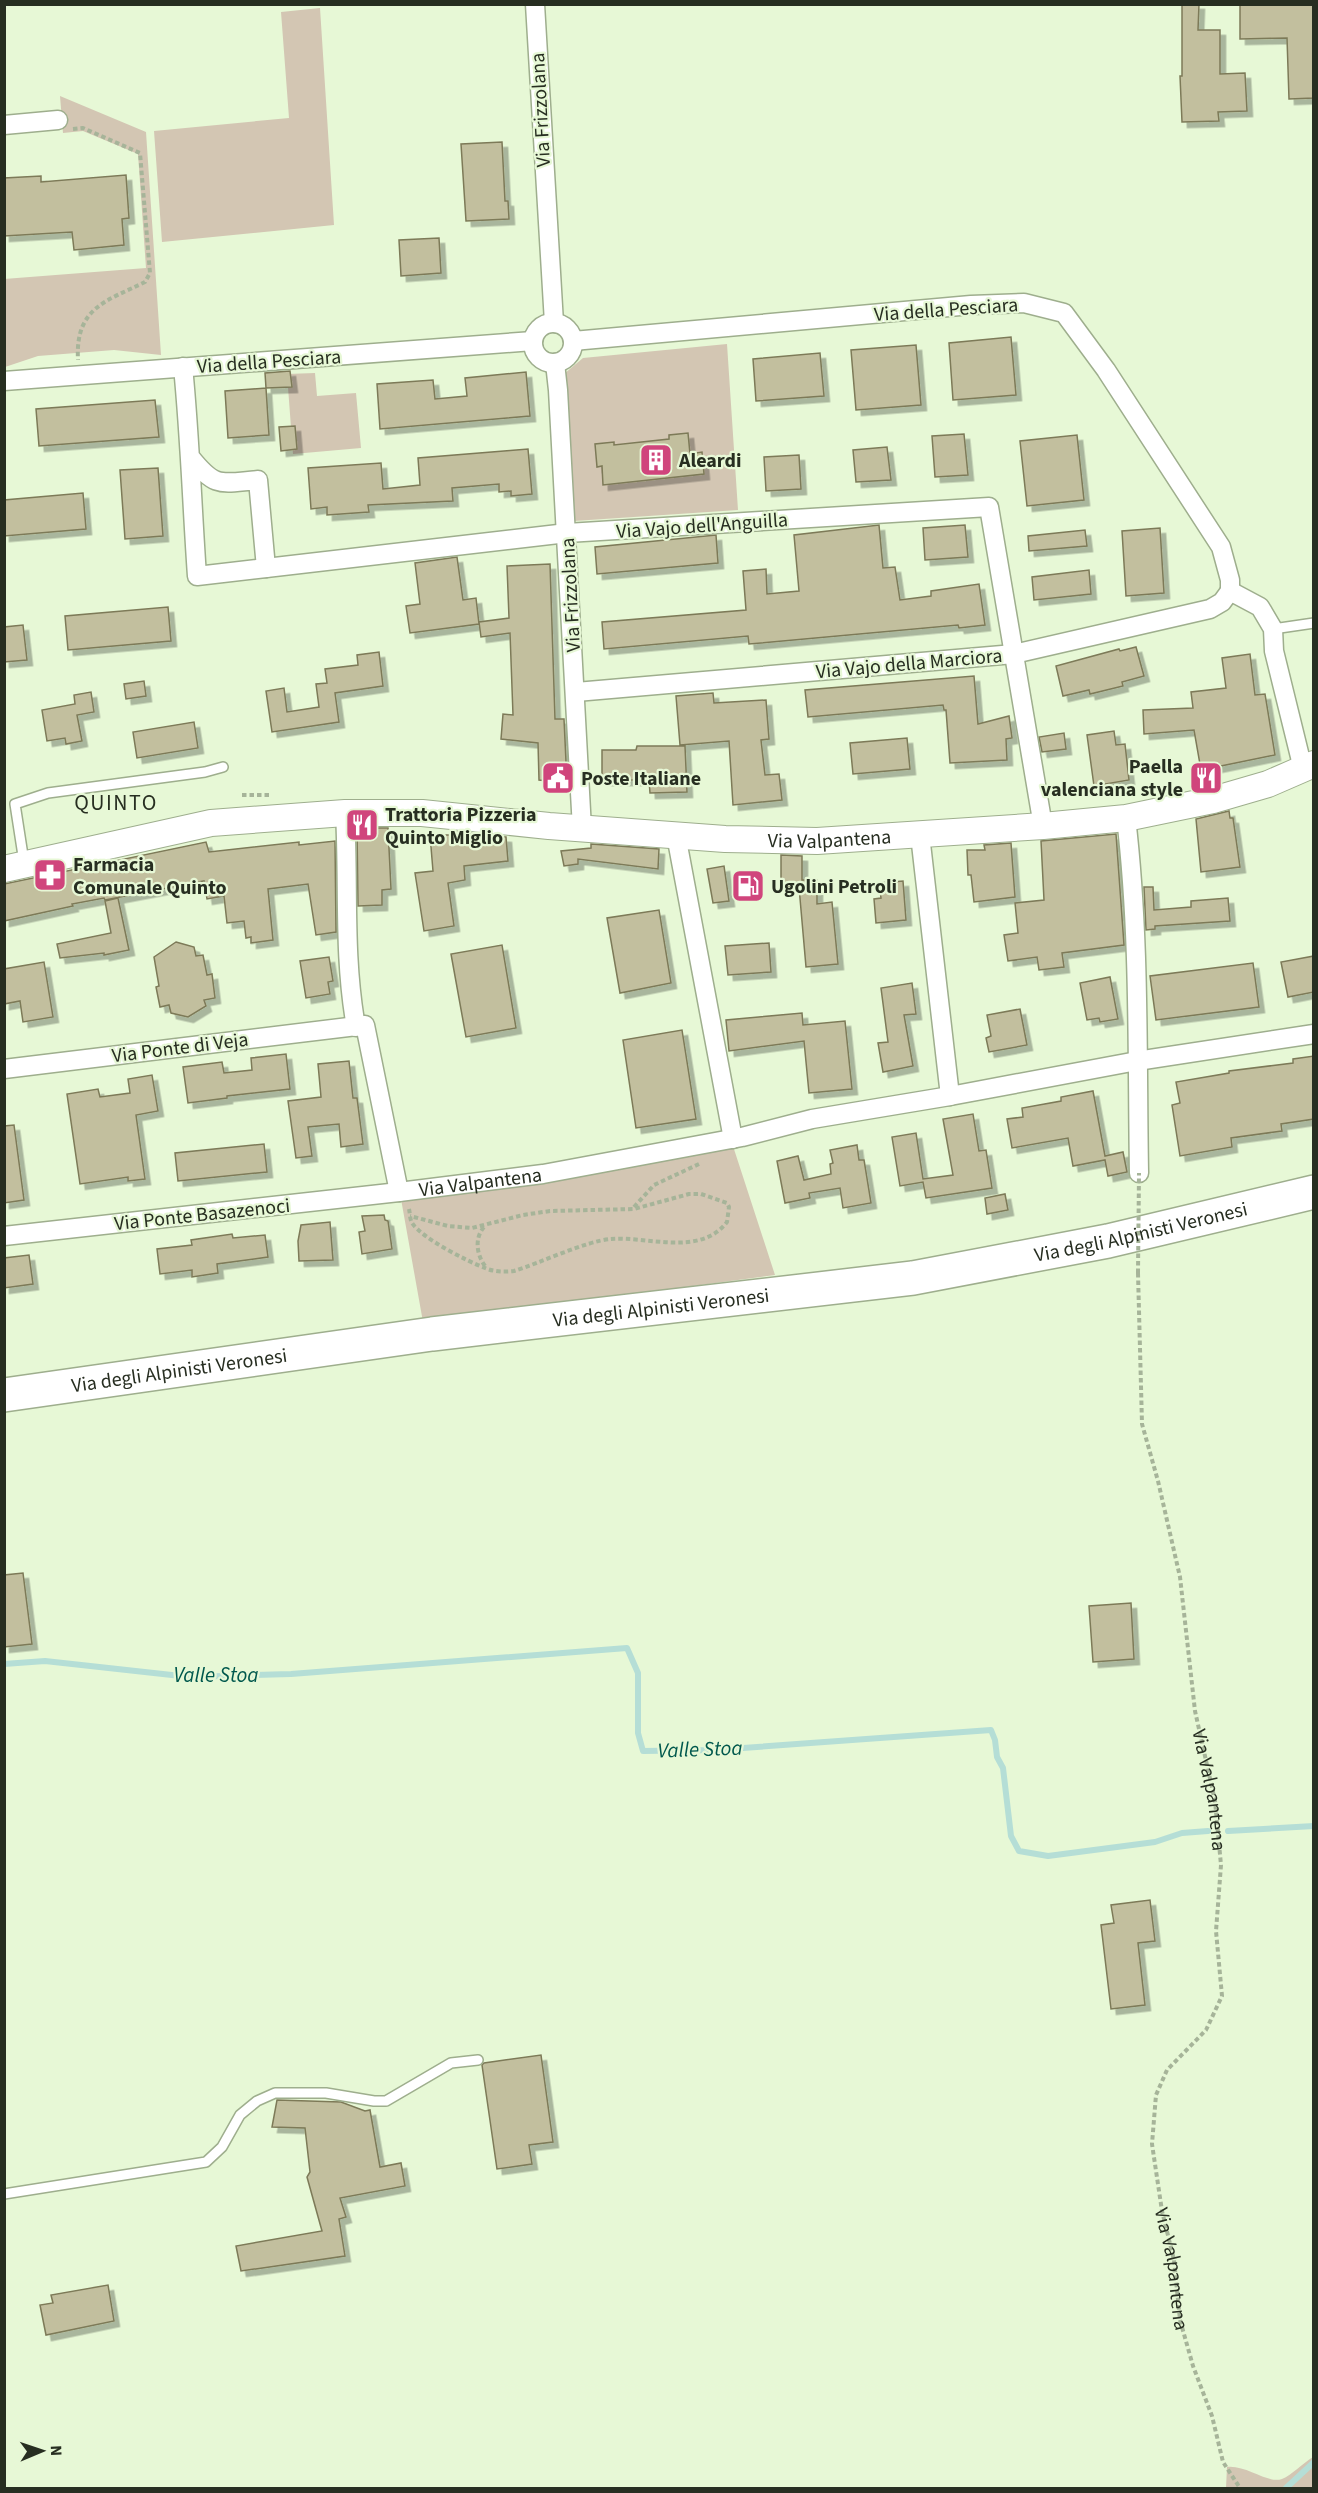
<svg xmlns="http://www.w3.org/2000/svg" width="1318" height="2493" font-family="'Source Sans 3',sans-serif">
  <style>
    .green { fill: #d3c6b3 }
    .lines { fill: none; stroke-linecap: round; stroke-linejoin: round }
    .stream { stroke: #b5ded6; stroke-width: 6 }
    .building { fill: #c2bf9e; stroke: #7d7a58; stroke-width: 1.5; filter: url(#shadow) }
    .lane-casing { stroke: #9eae8d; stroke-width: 12 }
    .street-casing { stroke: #9eae8d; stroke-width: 21 }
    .secondary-casing { stroke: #9eae8d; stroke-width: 28 }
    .highway-casing { stroke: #9eae8d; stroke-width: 36 }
    .path { stroke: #a6b499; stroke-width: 4; stroke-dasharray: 4.5 3; stroke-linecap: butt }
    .lane { stroke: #fff; stroke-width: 9 }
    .street { stroke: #fff; stroke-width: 18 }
    .secondary { stroke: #fff; stroke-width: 26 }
    .highway { stroke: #fff; stroke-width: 33 }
    .path-bridge { stroke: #a6b499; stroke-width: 4; stroke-dasharray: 4.5 3; stroke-linecap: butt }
    .labels { text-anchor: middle; stroke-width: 4.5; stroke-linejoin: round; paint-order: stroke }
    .street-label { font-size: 20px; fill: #272e21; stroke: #e7f8d6 }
    .poi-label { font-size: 20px; font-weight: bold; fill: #272e21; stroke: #e7f8d6; text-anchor: start }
    .water-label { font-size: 21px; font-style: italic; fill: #00584d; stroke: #e7f8d6 }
    .quarter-label { font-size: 22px; letter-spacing: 1.5px; fill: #272e21; stroke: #e7f8d6 }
  </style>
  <defs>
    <filter id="shadow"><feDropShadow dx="5.5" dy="5.5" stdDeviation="0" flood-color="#0004"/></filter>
  </defs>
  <rect width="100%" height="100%" fill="#e7f8d6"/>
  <path class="green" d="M320,8L334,225L162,242L154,131L289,118L281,12Z
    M60,96L146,132L161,355L114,350L38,356L5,367L4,279L146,268L138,154L83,131L63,133Z
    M727,344L738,510L574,521L564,374L583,358Z
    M315,373L317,396L356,393L361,448L293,454L287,374Z
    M732,1143L775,1275L423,1322L401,1199Z
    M1313,2457V2488H1226L1227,2467C1247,2465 1267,2484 1282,2479C1292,2475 1303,2463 1313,2457Z"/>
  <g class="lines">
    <path class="stream" d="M4,1664L45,1661L190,1677L291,1674L627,1648L638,1673V1733L643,1751L715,1750L991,1730L995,1740L997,1757L1003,1768L1011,1836L1019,1851L1048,1856L1155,1842L1182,1833L1208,1831
      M1228,1831L1314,1826
      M1286,2488L1314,2462"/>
  </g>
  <path class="building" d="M1182,4H1199L1198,30H1220V74L1245,73L1247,111L1218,112L1219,121L1182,122L1180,76H1182Z
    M1240,4H1314V98L1289,99L1287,38L1240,39Z
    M502,142L505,201H508L509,219L466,221L461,144Z
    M126,175L129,218L122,219L124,245L74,250L72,232L4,236V178L41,176V182Z
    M439,238L441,273L401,276L399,240Z
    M1011,337L1016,395L953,400L949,343Z
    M916,345L921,405L856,410L851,350Z
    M820,353L824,396L756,401L753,359Z
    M290,371L292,387L266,388L265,373Z
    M526,372L530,416L380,429L377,384L433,380L435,399L467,396L465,378Z
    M266,388L269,435L228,438L225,391Z
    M155,400L159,437L39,446L36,409Z
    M295,426L297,449L281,451L279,427Z
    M688,433L690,454L702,452L704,474L603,485L602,466L597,467L595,444L614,442V445L669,439V435Z
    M964,434L968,475L935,477L932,436Z
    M1077,435L1084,500L1027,506L1020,441Z
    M887,447L891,480L856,482L853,450Z
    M528,449L532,494L511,496V491L499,492V484L452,488L453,501L368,505L369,512L327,515V507L311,509L308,468L381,463L383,489L420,485L418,458Z
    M799,455L801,489L766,491L764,457Z
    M158,468L163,536L125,539L120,470Z
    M83,493L86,529L4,536V500Z
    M879,525L883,568L895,567L900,600L931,596V591L979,584L985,625L959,628L958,625L749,644L748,636L604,649L602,622L746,610L743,571L766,569L767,594L799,591L794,535Z
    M965,525L968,557L925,560L923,528Z
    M1160,528L1164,593L1126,596L1122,531Z
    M1085,530L1087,546L1029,551L1028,536Z
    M716,535L718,563L597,574L595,547Z
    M457,557L463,600L476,598L479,624L410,633L406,606L420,604L415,563Z
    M550,564L555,719H564L567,783L539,780L538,743L501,739L503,714L513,715L510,633L481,637L479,622L509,618L507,566Z
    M1089,570L1091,594L1034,600L1032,577Z
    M168,607L171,641L68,650L65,616Z
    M23,625L27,660L4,662V627Z
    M1136,647L1144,676L1122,682L1123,686L1090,694L1089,690L1063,696L1056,666L1119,649L1120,651Z
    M379,652L383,686L335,693L339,722L272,732L266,691L284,688L287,712L319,707L316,684L327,683L325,669L358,665L357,655Z
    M1250,654L1255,695L1265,694L1275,755L1201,770L1194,730L1144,734L1143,710L1193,708L1191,692L1226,688L1222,658Z
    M974,676L978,724L1009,716L1012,738L1006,739L1007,760L950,763L946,710H944L943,705L808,717L805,690Z
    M144,681L146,696L126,699L124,684Z
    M91,692L94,712L77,715L82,741L66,744L65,738L47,741L42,710L75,704L74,695Z
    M713,693L714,703L766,700L769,739L761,740L765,775L779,774L782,800L733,805L729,741L680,745L676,696Z
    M194,722L198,748L137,758L133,732Z
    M1114,731L1116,745L1125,744L1129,780L1094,786L1087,735Z
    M1064,733L1066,749L1042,752L1039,737Z
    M907,738L910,769L853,774L850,743Z
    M637,746H685L687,792L650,793L649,780H602V750H636Z
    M1229,811L1230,818H1233L1240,867L1201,872L1196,819Z
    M357,828H388L391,889L382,890V905L358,906Z
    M455,832L478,834V836L506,837L508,861L464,866L465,880L448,883L454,926L424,931L415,873L433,871L430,835H453Z
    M1116,834L1124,945L1062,953L1064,967L1039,970L1037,957L1008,961L1004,935L1018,933L1015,903L1044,900L1041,841Z
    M335,841L336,932L316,935L308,884L268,889L273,940L251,943V937L246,938L244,921L227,923L224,896L207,899L204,881L105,900L104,898L72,904L73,906L4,921V884L206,842L209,852L299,842V845Z
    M1011,843L1015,897L974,902L971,875H968L967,850H985L984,845Z
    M591,844L659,849L658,869L578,859V864L564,866L561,851L591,848Z
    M781,855L802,856V880H817V904L832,902L838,964L806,967L799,887H781Z
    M724,866L729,901L713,903L707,869Z
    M903,881L906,920L876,923L874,899L881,898L879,883Z
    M1144,887H1153L1154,910L1191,907V901L1228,898L1230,921L1155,926V929L1146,930Z
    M118,898L129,950L104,955V953L60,958L57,944L111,933L105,901Z
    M659,910L671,983L620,993L607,918Z
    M176,942L194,947L196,956L203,955L207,975L212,974L215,998L204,1000L206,1006L188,1017L171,1013L169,1005L160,1007L156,987L159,986L154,957Z
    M769,943L771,972L728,975L725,946Z
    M502,945L516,1028L466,1037L451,954Z
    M1314,956V992L1288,997L1281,962Z
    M329,957L333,981L328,982L330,994L306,998L300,961Z
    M44,962L53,1017L23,1022L20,1001L4,1004V969Z
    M1253,963L1259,1007L1156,1020L1150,976Z
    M1110,977L1118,1019L1100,1022L1099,1018L1087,1020L1080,983Z
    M912,983L916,1014L904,1015L913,1066L883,1072L878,1043L888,1042L881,988Z
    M1020,1009L1027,1045L989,1052L986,1038L991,1036L987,1015Z
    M802,1013L803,1025L845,1021L852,1089L809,1093L804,1041L729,1051L726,1020Z
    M682,1030L696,1119L636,1128L623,1040Z
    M286,1054L290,1089L227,1096V1098L188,1103L183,1067L222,1062L224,1073L252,1070L251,1058Z
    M1314,1056V1119L1281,1124L1282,1131L1231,1138L1232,1147L1180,1156L1172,1105L1180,1103L1176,1082L1229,1073V1071L1293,1063V1059Z
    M349,1061L353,1098H357L363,1144L341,1147L339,1124L308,1127L312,1156L296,1158L288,1101L321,1097L318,1064Z
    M152,1075L158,1111L136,1115L145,1179L128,1181V1177L80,1184L67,1094L98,1089L100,1097L130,1093L128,1079Z
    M1093,1091L1105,1156L1123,1152L1127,1172L1108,1176L1105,1160L1073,1166L1068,1138L1012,1148L1007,1119L1023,1117L1022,1108L1061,1101V1097Z
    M973,1114L979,1151L986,1150L992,1188L926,1198L923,1182L900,1186L892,1137L916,1133L923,1179L953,1175L943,1119Z
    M14,1125L24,1200L4,1203V1126Z
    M264,1144L267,1172L178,1181L175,1153Z
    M857,1145L859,1160H864L871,1203L843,1208L840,1188L809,1193L810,1198L785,1203L777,1161L798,1156L804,1180L831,1174L830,1164L833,1163L830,1150Z
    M1005,1194L1008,1210L987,1214L985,1198Z
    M384,1215L385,1220L388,1221L392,1249L362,1254L359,1232L365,1231L362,1216Z
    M330,1222L333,1260L299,1261L298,1241L301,1225Z
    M232,1234L233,1238L265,1235L268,1257L217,1264L218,1273L192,1277V1270L160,1274L157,1249L192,1245L191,1240Z
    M29,1255L33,1284L4,1288V1258Z
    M23,1573L32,1644L4,1647V1575Z
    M1131,1603L1134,1659L1093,1662L1089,1606Z
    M1150,1900L1155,1941L1138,1943L1145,2005L1111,2009L1101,1925L1114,1923L1111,1905Z
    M541,2055L553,2142L529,2145L532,2164L497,2169L482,2065L484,2063Z
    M277,2100L341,2102L365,2111L370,2110L380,2167L401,2163L405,2186L340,2198L346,2217L339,2219L345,2256L241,2271L236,2246L322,2231L307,2177L310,2172L305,2128L272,2127Z
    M108,2285L114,2321L46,2335L40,2305L53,2303L51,2295Z"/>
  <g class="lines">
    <g class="lane-casing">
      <path id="lane" d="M1273,629L1314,623
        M24,862L15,804L48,793L205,772L223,767
        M4,2194L206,2162L222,2147L240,2115L257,2101L275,2093H326L374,2101H386L451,2063L478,2060"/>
    </g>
    <g class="street-casing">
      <g id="street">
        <path d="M535,4L554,323"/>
        <path d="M4,125L58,120"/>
        <circle cx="553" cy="343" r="20"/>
        <path d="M573,341L971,305L1024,303L1064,313L1106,370L1221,547L1230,580V591"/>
        <path d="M555,363L558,390L582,829"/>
        <path d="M183,367C190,436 192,506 197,576L266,568L258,480C221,483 216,489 191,458"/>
        <path d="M4,381L533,341"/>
        <path d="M266,568L567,533L989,507L1043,826"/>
        <path d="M1230,591L1260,607L1273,629L1274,651L1303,769"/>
        <path d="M576,692L1014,654L1210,609L1222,602L1230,591"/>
        <path d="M345,813C349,886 343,954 356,1027"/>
        <path d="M1126,818C1140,936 1137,1055 1139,1173"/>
        <path d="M676,835L733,1139"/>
        <path id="s2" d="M4,1069L365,1025L399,1192L543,1174L742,1137L812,1119L950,1096L920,835"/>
        <path d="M950,1096L1137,1061L1314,1034"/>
        <path d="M4,1236L399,1192"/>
      </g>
    </g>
    <g class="secondary-casing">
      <g id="secondary">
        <path id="s3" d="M4,869L211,823L345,813H422L549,826L725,839L817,841L1043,826L1126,818L1213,800L1268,784L1314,764"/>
      </g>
    </g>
    <g class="highway-casing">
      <g id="highway">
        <path id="s4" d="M4,1395L432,1334L913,1278L1108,1241L1314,1192"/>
      </g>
    </g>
    <g class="path">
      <path d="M73,129L83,128L140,153L150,273L145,282C107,301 75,307 78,360"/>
      <path d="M242,795H269"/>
      <path d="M634,1207L654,1185L699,1164"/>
      <path d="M409,1209C410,1213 410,1220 412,1223C423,1239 467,1261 485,1268C494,1272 504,1272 514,1271C540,1263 586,1241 611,1239C648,1236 700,1257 727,1222L729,1207L727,1203L701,1194H689L634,1209L550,1211L523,1215L472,1228L448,1226L410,1216"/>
      <path d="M485,1266C476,1254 474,1236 486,1225"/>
      <path id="s1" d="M1138,1273L1142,1424L1158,1481L1180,1577L1195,1711L1215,1801L1221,1865L1216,1931L1222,1996L1206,2030L1167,2070L1156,2095L1152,2144L1162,2211L1174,2260L1180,2320L1193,2366L1212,2416L1223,2462L1240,2488"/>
    </g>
    <use href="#lane" class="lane"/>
    <use href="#street" class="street"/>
    <use href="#secondary" class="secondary"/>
    <use href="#highway" class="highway"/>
    <path class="path-bridge" d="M1138,1273L1139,1173"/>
  </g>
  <defs>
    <g id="building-square" transform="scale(1.725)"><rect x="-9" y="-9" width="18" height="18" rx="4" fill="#d0457c" stroke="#e7f8d6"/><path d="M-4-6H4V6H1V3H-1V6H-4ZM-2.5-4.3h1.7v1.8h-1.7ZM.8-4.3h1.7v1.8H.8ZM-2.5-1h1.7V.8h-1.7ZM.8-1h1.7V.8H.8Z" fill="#fff"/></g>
    <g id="civic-square" transform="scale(1.725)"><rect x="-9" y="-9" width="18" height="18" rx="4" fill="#d0457c" stroke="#e7f8d6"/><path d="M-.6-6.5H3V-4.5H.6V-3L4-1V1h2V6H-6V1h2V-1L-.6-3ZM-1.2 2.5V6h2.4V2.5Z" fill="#fff"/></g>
    <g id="restaurant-square" transform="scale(1.725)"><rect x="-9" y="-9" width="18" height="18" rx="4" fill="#d0457c" stroke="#e7f8d6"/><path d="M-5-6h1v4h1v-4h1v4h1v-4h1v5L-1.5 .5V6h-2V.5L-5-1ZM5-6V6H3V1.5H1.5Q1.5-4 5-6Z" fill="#fff"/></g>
    <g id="pharmacy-square" transform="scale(1.725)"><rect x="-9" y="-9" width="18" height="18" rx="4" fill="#d0457c" stroke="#e7f8d6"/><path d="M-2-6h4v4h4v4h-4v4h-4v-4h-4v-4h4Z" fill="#fff"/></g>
    <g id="fuel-square" transform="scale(1.725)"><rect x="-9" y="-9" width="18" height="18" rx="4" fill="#d0457c" stroke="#e7f8d6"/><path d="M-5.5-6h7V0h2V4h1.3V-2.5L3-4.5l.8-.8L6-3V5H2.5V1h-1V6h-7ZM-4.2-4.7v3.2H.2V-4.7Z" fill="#fff"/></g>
  </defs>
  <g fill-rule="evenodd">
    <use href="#building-square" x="656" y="460"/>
    <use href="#civic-square" x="558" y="778"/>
    <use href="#restaurant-square" x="1206" y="778"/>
    <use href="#restaurant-square" x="362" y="825"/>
    <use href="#pharmacy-square" x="50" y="875"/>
    <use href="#fuel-square" x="748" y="886"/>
  </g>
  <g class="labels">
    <g class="street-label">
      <text transform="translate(540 110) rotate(-93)" y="7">Via Frizzolana</text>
      <text transform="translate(946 309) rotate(-4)" y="7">Via della Pesciara</text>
      <text transform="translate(269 361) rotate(-4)" y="7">Via della Pesciara</text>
      <text transform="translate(702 525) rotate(-4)" y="7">Via Vajo dell'Anguilla</text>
      <text transform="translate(570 595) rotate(-93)" y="7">Via Frizzolana</text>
      <text transform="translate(909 663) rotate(-5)" y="7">Via Vajo della Marciora</text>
      <text dy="7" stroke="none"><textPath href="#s3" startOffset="832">Via Valpantena</textPath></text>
      <text transform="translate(180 1047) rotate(-7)" y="7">Via Ponte di Veja</text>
      <text dy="7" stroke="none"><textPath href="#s2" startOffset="616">Via Valpantena</textPath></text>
      <text transform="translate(202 1214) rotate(-6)" y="7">Via Ponte Basazenoci</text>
      <text dy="7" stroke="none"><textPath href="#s4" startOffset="1149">Via degli Alpinisti Veronesi</textPath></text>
      <text dy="7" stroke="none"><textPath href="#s4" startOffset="663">Via degli Alpinisti Veronesi</textPath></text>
      <text dy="7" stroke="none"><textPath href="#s4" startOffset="177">Via degli Alpinisti Veronesi</textPath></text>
      <text dy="7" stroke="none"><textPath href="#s1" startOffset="524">Via Valpantena</textPath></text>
      <text dy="7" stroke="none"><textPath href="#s1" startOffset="1028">Via Valpantena</textPath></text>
    </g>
    <g class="poi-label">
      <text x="679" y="467">Aleardi</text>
      <text x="1183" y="773" text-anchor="end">Paella<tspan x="1183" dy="23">valenciana style</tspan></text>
      <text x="581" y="785">Poste Italiane</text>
      <text x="385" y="821">Trattoria Pizzeria<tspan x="385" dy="23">Quinto Miglio</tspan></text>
      <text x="73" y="871">Farmacia<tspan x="73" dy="23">Comunale Quinto</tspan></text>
      <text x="771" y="893">Ugolini Petroli</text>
    </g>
    <g class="water-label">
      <text x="216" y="1682">Valle Stoa</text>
      <text transform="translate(700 1749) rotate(-2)" y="7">Valle Stoa</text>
    </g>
    <g class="quarter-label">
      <text x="116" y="810">QUINTO</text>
    </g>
  </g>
  <rect width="1318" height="2493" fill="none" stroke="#272e21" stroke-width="12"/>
  <g transform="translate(42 2451) rotate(88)" stroke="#e7f8d6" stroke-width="4.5" paint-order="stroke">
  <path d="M0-4.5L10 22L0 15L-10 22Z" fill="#272e21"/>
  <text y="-9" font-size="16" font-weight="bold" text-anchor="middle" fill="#272e21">N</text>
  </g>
</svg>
